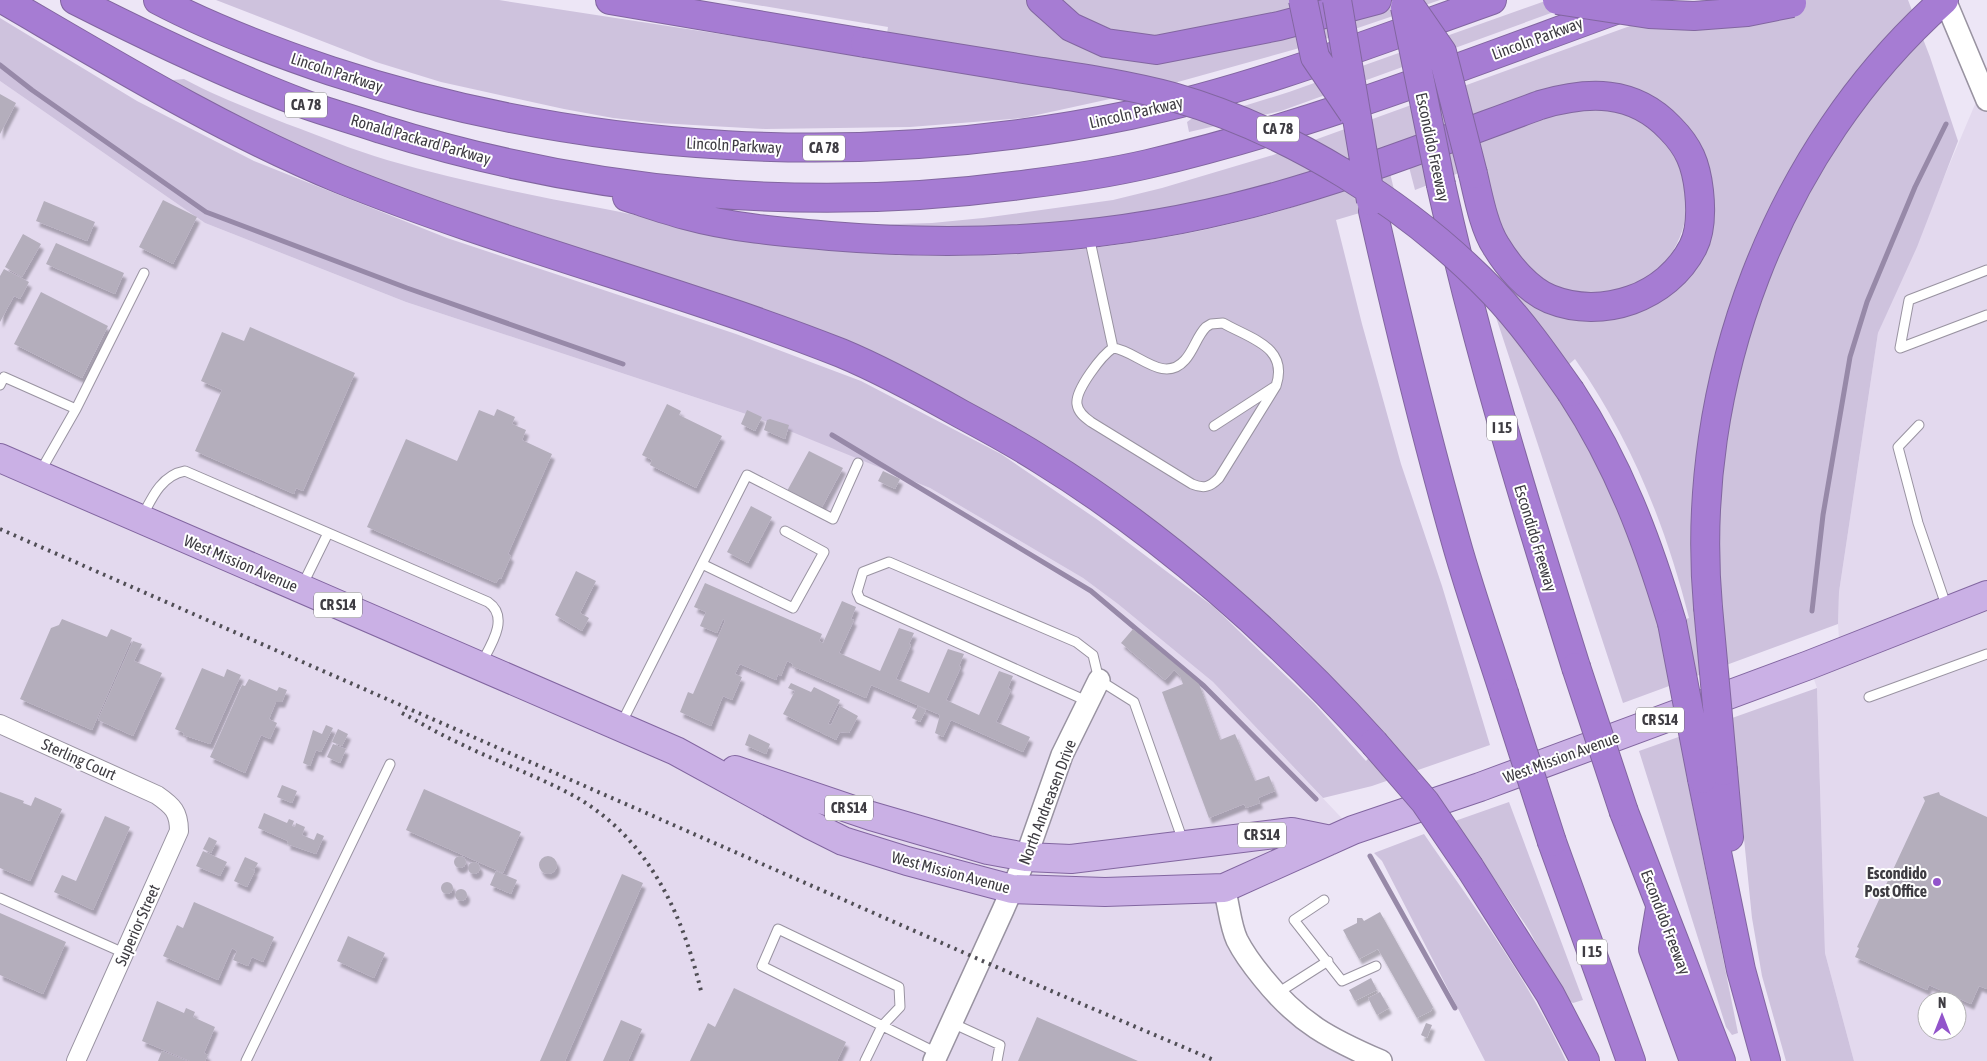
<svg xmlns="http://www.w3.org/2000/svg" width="1987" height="1061" font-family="'Asap Condensed',sans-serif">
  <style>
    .built { fill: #e3d9ee; fill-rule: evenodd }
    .green { fill: #cec2dd; fill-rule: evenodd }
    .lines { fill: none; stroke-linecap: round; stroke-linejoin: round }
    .stream { stroke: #9789a8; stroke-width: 5 }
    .building { fill: #b4aebc; filter: url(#shadow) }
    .service-casing { stroke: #9993a1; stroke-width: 11 }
    .minor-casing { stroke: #9993a1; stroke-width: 20 }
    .tertiary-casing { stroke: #9993a1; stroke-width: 24 }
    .primary-casing { stroke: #8266a0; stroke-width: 30 }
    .motorway-casing { stroke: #8266a0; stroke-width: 30 }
    .service { stroke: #fff; stroke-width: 9 }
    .minor { stroke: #fff; stroke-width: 18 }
    .tertiary { stroke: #fff; stroke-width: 21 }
    .primary { stroke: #cab0e5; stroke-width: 28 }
    .motorway { stroke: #a67cd3; stroke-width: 28 }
    .rail { stroke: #504e55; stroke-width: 4; stroke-dasharray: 2.5 5; stroke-linecap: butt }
    .motorway-bridge-casing { stroke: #8266a0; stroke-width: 30; stroke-linecap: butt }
    .motorway-bridge { stroke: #a67cd3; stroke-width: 28 }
    .poi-dot { fill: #9254cb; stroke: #fff; stroke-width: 2 }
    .labels { text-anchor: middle; stroke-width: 4; stroke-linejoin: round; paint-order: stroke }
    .shield { fill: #fff; stroke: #78767b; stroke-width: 1 }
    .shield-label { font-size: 15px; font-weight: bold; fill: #3e3c42 }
    .street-label { font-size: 16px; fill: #3e3c42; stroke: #fff }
    .poi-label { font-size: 16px; font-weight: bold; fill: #3e3c42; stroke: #fff; text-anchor: end }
  </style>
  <defs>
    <filter id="shadow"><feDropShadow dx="3" dy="5.5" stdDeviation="1" flood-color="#0004"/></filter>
  </defs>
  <rect width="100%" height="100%" fill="#ede6f6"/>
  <path class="built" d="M1987,76V1061H1854L1825,953L1817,688L1809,665L1840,653L1838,624L1839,592L1878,333ZM1927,1001H1957V1031H1927Z
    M0,81L205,223L406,302L758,418L835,448L930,488L1083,578L1118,604L1213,682L1353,830L1224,888L1231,912L1276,994L1381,1061H0Z"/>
  <path class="green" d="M216,0H499L883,59L888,27L727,0H1032L1083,46L1369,13L1411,0H1440L1296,49L1142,92L1023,118L910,127L765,129L658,123L613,118L564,109L441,82L376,62Z
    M1060,0H1334L1238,23L1152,36L1121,33L1077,15Z
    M1548,0H1587L1281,111L1189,132L1187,122L1194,117L1247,105L1289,92Z
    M1702,0H1908L1930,57L1958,141L1917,247L1878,333L1839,592L1838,624L1623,703L1490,299L1496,284L1507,280L1521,291L1658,297L1710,184L1609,84L1581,82L1308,177L1210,203L1006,233L862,225L932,223L983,218L1113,200L1162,188L1273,155ZM1575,359C1630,437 1666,526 1689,618L1660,628L1620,505L1568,409L1549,382Z
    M0,18L137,101L254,161L447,238L736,334L861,381L1001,454L1098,520L1214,607L1314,703L1366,761L1387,737L1300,644L1148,517L1101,483L1049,450L937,384L879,355L744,303L393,186L305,150L174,85L173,80L184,79C217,97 253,110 287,124C320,136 353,150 387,160C457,180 528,195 600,208C659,219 718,236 777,244C941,266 1107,258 1266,215C1308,204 1349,187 1390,173L1397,202L1336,220L1362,324L1401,464L1442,586L1490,745L1372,786L1323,798L1213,682L1118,604L1083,578L930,488L758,418L406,302L205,223L0,81Z
    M1609,108C1622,113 1636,117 1648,124C1661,131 1677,154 1681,168C1708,251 1633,317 1553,287C1545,284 1521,263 1515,256C1497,234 1490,191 1482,164L1415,190L1409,167L1567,110Z
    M1817,688L1825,953L1854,1061H1786L1762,976L1752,918L1736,759L1686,773L1738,1033L1732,1035L1726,1027L1639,751Z
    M1509,802L1583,1000L1573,1003L1566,999L1529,930L1455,821Z
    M1424,834C1475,908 1528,979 1566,1061H1485L1382,861L1374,853Z"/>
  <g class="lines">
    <path class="stream" d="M0,65L32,90L206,212L407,288L623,364
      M832,435L1091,591L1204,686L1316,799
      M1812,611L1823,515L1850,357L1867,302L1915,187L1946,124
      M1370,856L1455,1008"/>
  </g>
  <path class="building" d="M0,94L16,103L0,134Z
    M163,200L197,217L173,264L139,247Z
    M44,201L95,222L87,241L36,221Z
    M23,234L41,244L22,277L5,267Z
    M56,243L124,273L115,294L46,264Z
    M4,269L29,282L20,299L14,296L0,322V276Z
    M41,292L108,326L82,378L14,344Z
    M250,327L355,373L303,491L296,488L294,494L195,451L222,390L201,381L222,332L244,341Z
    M667,404L681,411L679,415L722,436L696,488L650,465L652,460L642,455Z
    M497,409L515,417L512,424L526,430L522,440L552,454L508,554L511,556L501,579L499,578L496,583L367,527L406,439L457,461L479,410L494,416Z
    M747,410L762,417L755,431L741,424Z
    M770,419L789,425L785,439L764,430L767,420Z
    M809,451L843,468L821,509L787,491Z
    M883,471L900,479L895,489L878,481Z
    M751,506L772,517L748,563L727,552Z
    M576,571L596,581L580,613L589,618L582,631L555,615Z
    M705,583L822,634L819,641L823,643L842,601L856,607L851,619L854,620L839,653L880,671L899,628L914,633L909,644L911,645L896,679L929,693L948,649L964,654L959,666L961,667L946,700L979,715L999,671L1013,676L1008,688L1011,690L996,722L1030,737L1023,752L951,720L943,737L935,733L940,715L871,685L866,698L792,666L793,664L787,661L781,676L778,674L776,680L740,664L735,674L742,677L732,700L723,696L711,726L680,712L688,692L693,694L725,621L723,619L717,633L700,626L706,612L694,607Z
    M62,619L107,637L111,629L132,638L92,730L20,699L51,628L59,625Z
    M1133,629L1199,684L1220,740L1235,734L1255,781L1269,776L1275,791L1258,798L1260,803L1246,808L1244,804L1209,818L1162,692L1183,684L1180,676L1174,670L1165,680L1121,643Z
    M133,641L142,644L134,661L162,673L133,736L98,720Z
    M202,668L224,677L227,669L241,675L210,744L183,735L184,733L175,729Z
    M249,679L277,691L279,687L287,690L282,702H276L269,719L277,723L270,739L261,735L245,773L210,757L242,685L245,686Z
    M791,683L811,692L814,687L840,700L828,724L831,725L840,706L858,716L849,733L840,732L836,740L783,714L795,691L788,688Z
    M918,706L926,710L920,722L912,718Z
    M326,725L333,728L321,752L316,750L310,766L303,763L313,730L322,734Z
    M338,729L348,734L342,746L332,742Z
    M749,734L770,744L766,754L745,745Z
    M333,744L346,749L340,763L327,757Z
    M282,785L297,791L292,803L277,797Z
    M424,789L521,832L503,873L406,830Z
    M0,792L24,801L23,803L31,806L35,797L62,809L30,881L0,868Z
    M1939,792L1940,795L1987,817V989L1979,986L1971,1004L1929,985L1927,990L1855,957L1859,948L1857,947L1925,801L1923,797Z
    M264,813L287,823L289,819L294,821L292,826L295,827L296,823L305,827L302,835L314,840L317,833L324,836L316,854L287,844L288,841L258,828Z
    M105,816L130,827L93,910L54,892L62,875L76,881Z
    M209,837L217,841L211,853L203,849Z
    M203,851L227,862L220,876L196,866Z
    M454 862a6 6 0 1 1 12 0a6 6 0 1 1-12 0Z
    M539 865a9 9 0 1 1 18 0a9 9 0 1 1-18 0Z
    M245,857L258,863L254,870L247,867L255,871L247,887L234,881Z
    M468 868a6 6 0 1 1 12 0a6 6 0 1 1-12 0Z
    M496,871L517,880L511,894L490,885Z
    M622,874L643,883L565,1061H540Z
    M441 888a6 6 0 1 1 12 0a6 6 0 1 1-12 0Z
    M455 895a6 6 0 1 1 12 0a6 6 0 1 1-12 0Z
    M194,902L274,937L263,962L252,957L248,966L233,960L237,951L232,948L218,980L163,956L177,925L183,928Z
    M1380,912L1433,1007L1431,1011L1417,1018L1378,949L1359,959L1343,930L1357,923V918H1362L1364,921Z
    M0,913L66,942L43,994L0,975Z
    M348,936L385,953L374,978L337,961Z
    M1371,978L1377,990L1355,1001L1349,990Z
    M734,988L846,1042L837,1061H690L708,1023L715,1027Z
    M1380,992L1389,1008L1377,1015L1368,998Z
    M157,1001L184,1013L186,1008L195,1012L193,1017L215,1027L204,1053L208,1055L205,1061H190L142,1041Z
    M1037,1017L1138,1061H1018Z
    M621,1020L642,1029L628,1061H603Z
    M1426,1023L1432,1025L1427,1038L1421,1035Z
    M162,1051L187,1061H158Z"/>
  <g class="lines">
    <g class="service-casing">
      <path id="service" d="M1089,236L1113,348
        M1987,270L1909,300L1900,348L1987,315
        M1223,323C1251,339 1289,347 1276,386L1219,478C1210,487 1204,489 1192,484L1091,422C1084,417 1078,412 1077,404C1075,390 1102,355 1113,348C1136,350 1163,385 1185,360C1194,350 1197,336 1206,327L1211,324Z
        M0,385L4,377L76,409L40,472
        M76,409L144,273
        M1919,425L1898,447L1918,523L1947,608
        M1214,426L1274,387
        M142,517C152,497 162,475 185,471L488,602C510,617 491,645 481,664
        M702,564L793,608L824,552L785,531
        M302,586L328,533
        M1869,697L1987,654
        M1089,702L860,599L857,592L863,572L889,562L1076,642L1093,655L1099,680L1134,702L1183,841
        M621,724L747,475L833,519L858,463
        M0,898L124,953
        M1324,900L1294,920L1342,981L1376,966
        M1276,994L1328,961
        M952,1023L1000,1045L997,1061
        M246,1061L390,764
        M865,1061L882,1026L900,1007L899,987L778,929L762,966L937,1053"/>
    </g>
    <g class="minor-casing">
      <path id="minor" d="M0,724L157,795C173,806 179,812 179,831L76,1061"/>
    </g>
    <g class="tertiary-casing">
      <path id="tertiary" d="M1945,0L1987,100
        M1224,888C1229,905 1230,925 1237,940C1244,954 1254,967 1263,978C1299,1023 1330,1039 1381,1061
        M934,1061L1003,910L1026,857L1062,755L1099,680"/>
    </g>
    <g class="primary-casing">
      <path id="primary" d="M0,458L676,751L811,825L843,841L907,861L1012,889L1105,892L1224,888L1353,830L1480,787L1809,665L1987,595
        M735,770L871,816L988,850L1026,857L1071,859L1292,832L1331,840"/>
    </g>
    <g class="motorway-casing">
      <path id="motorway" d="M4,0C114,64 222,130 340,179C503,245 676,288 841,353C882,370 922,392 961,414C989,429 1017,444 1043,461C1163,535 1280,639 1374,743
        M75,0C150,38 225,74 304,104C329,113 355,120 381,129C590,195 811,214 1028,184C1068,179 1109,173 1148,164C1311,126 1467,64 1624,7
        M158,0C213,29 272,51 331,71C587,155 866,170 1130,115C1254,89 1373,42 1492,0
        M610,0L865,43
        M1041,0L1071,27L1106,43L1156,50L1279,26L1377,0
        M1441,185C1477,348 1526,507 1576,667
        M627,197C646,203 666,210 685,215C732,228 782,232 830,236C964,247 1101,240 1232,208C1337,183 1439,142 1540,105C1588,91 1633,89 1670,128C1689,147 1696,164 1699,191C1701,209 1701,231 1693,247C1667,298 1602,320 1550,299C1528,290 1508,266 1496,246C1484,228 1478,195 1473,174
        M1373,211C1398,322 1425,432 1456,542C1470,592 1488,643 1504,693
        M1571,392C1619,465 1647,540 1672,623
        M1708,607C1688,384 1776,149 1944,0
        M1723,771L1729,837
        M1702,779L1741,970L1766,1061
        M1624,812L1721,1061
        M1552,842L1631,1061
        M1470,868L1550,994L1585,1061
        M1660,908L1653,949L1694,1061"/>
    </g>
    <use href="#service" class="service"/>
    <use href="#minor" class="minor"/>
    <use href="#tertiary" class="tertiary"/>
    <use href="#primary" class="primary"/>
    <use href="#motorway" class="motorway"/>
    <path class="rail" d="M0,529L1042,987L1216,1061
      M402,713C421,723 439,734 459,743C497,762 538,776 576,797C650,840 683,915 702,995"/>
    <g class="motorway-bridge-casing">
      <path id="motorway-bridge" d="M1303,0L1315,57L1353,113
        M1337,0L1371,201
        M1406,0L1442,52L1473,174
        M1557,0L1649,14L1694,16L1747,12L1792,3
        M1405,7L1441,185
        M865,43C922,52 979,62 1036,71C1081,78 1128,85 1173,97C1291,131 1408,204 1493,292C1522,322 1547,358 1571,392
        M1708,607L1723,771
        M1672,623L1702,779
        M1576,667L1624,812
        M1504,693L1552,842
        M1374,743L1425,802L1470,868"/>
    </g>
    <use href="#motorway-bridge" class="motorway-bridge"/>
  </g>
  <circle class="poi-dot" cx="1937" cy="882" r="5"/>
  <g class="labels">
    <g class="shield">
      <rect x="285" y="92.5" width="42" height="25" rx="4"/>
      <rect x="1257" y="116.5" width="42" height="25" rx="4"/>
      <rect x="803" y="135.5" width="42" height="25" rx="4"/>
      <rect x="1487" y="415.5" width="30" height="25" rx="4"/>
      <rect x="314" y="592.5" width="48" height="25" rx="4"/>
      <rect x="1636" y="707.5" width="48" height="25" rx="4"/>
      <rect x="825" y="795.5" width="48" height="25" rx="4"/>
      <rect x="1238" y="822.5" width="48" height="25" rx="4"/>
      <rect x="1577" y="939.5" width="30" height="25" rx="4"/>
    </g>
    <g class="shield-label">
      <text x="306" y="110">CA 78</text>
      <text x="1278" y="134">CA 78</text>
      <text x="824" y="153">CA 78</text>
      <text x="1502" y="433">I 15</text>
      <text x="338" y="610">CR S14</text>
      <text x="1660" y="725">CR S14</text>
      <text x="849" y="813">CR S14</text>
      <text x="1262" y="840">CR S14</text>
      <text x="1592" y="957">I 15</text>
    </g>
    <g class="street-label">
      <text transform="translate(1537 38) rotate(-20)" y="6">Lincoln Parkway</text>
      <text transform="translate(337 72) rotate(18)" y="6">Lincoln Parkway</text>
      <text transform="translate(1136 112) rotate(-13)" y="6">Lincoln Parkway</text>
      <text transform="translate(421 139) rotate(16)" y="6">Ronald Packard Parkway</text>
      <text transform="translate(734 145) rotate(3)" y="6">Lincoln Parkway</text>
      <text transform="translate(1433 147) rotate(78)" y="6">Escondido Freeway</text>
      <text transform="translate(1536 538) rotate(73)" y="6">Escondido Freeway</text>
      <text transform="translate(241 563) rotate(23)" y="6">West Mission Avenue</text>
      <text transform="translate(1561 757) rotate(-20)" y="6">West Mission Avenue</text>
      <text transform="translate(79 759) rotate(24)" y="6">Sterling Court</text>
      <text transform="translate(1047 802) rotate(-69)" y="6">North Andreasen Drive</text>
      <text transform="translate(951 872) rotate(15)" y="6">West Mission Avenue</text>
      <text transform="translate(1666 922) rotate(69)" y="6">Escondido Freeway</text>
      <text transform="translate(137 925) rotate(-66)" y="6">Superior Street</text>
    </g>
    <g class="poi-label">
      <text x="1927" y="879">Escondido<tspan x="1927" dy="18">Post Office</tspan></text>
    </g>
  </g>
  <g transform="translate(1942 1016)"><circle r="24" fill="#ffffff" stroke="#b2b1b3"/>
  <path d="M0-4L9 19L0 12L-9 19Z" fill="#9254cb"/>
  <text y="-8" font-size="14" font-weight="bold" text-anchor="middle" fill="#3e3c42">N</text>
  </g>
</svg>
